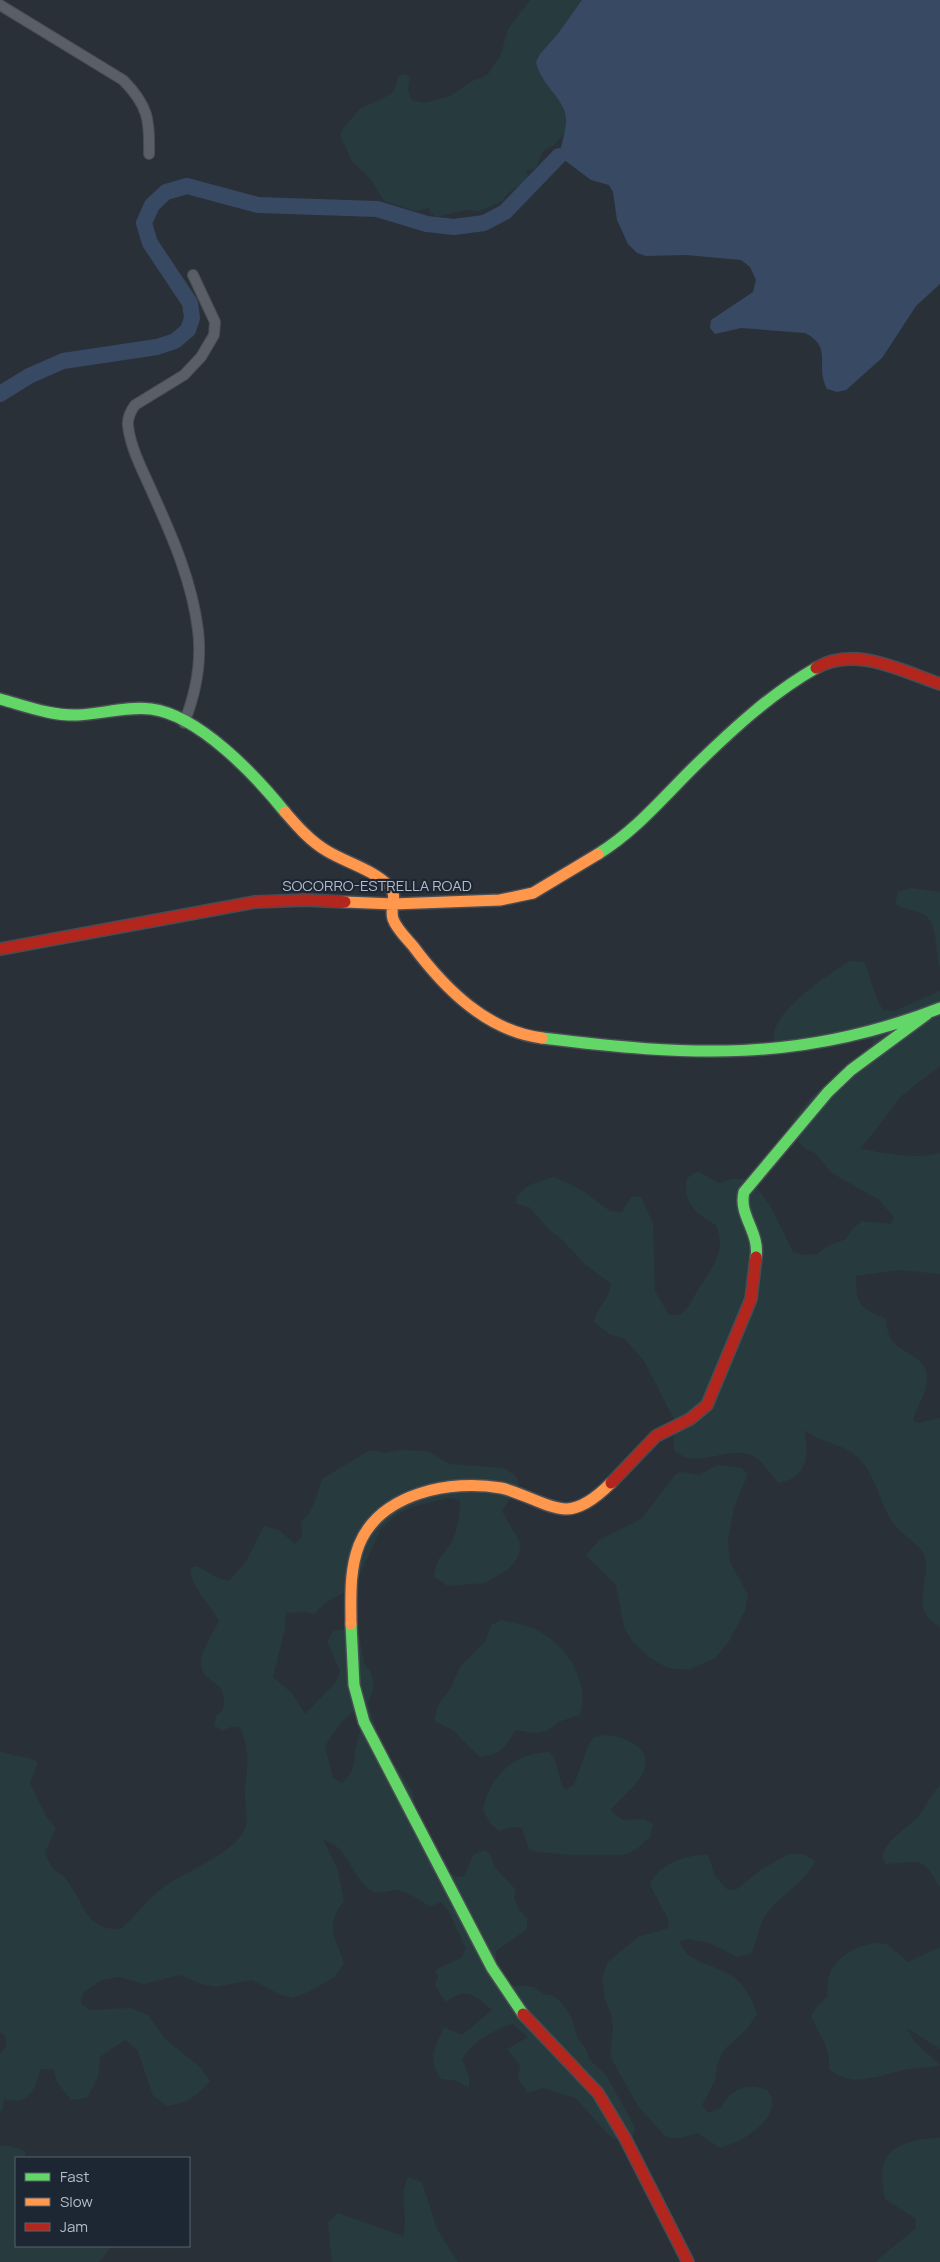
<svg xmlns="http://www.w3.org/2000/svg" width="940" height="2262" font-family="Manrope,sans-serif">
  <style>
    .green { fill: #273a3e; fill-rule: evenodd }
    .water { fill: #384963 }
    .lines { fill: none; stroke-linecap: round; stroke-linejoin: round }
    .river { stroke: #384963; stroke-width: 16 }
    .street-casing { stroke: #484c53; stroke-width: 12 }
    .fast-casing { stroke: #484c53; stroke-width: 14 }
    .slow-casing { stroke: #484c53; stroke-width: 14 }
    .jam-casing { stroke: #484c53; stroke-width: 14 }
    .street { stroke: #5a5e66; stroke-width: 10 }
    .fast { stroke: #63d668; stroke-width: 11 }
    .slow { stroke: #ff974d; stroke-width: 11 }
    .jam { stroke: #b3261e; stroke-width: 11 }
    .labels { text-anchor: middle; stroke-width: 4.5; stroke-linejoin: round; paint-order: stroke }
    .street-label { font-size: 15px; fill: #b4bcc9; stroke: #1d2633 }
  </style>
  <rect width="100%" height="100%" fill="#2a3038"/>
  <path class="green" d="M530,0H902L563,135L553,146L543,151L536,168L526,171L528,177C522,187 508,189 503,201L479,211L466,210L436,217L429,211L430,208L415,211L384,201L370,178L353,163L340,135L342,130L360,109L391,94L395,89L398,76L406,74L410,78L408,89L410,98L414,101L424,103L450,96L474,80L482,78L489,73L501,54L508,29Z
    M911,888L940,892V968C934,951 940,922 921,913C912,909 904,910 895,904L898,892Z
    M849,961L864,962C872,978 873,996 883,1010L894,1011L940,991V1066L900,1097L871,1136L860,1149C887,1153 912,1160 940,1153V1274L898,1270L856,1276C856,1305 859,1307 886,1319C887,1327 888,1338 895,1344C910,1357 932,1359 926,1387C924,1398 916,1408 913,1420L917,1423L940,1418V1627C906,1607 933,1581 924,1554C922,1547 901,1534 895,1525C877,1503 876,1466 849,1451C834,1442 820,1442 804,1430C809,1453 809,1477 779,1483C770,1475 765,1464 755,1457C734,1445 710,1462 688,1458C683,1457 678,1453 674,1451V1419L644,1361L625,1339L609,1334L594,1322C598,1306 609,1299 611,1284L586,1265L560,1238L550,1231L529,1207L516,1204L517,1196L529,1185L554,1177L580,1189L610,1211L622,1212L632,1196L641,1197L653,1223L655,1291L669,1315H680C691,1306 691,1301 698,1290C712,1267 727,1253 716,1225C696,1214 682,1203 687,1178L698,1171L719,1183L732,1179H747C771,1199 779,1225 793,1252L805,1255L817,1254L826,1247L846,1239L853,1228L862,1221L891,1224L894,1218L879,1200L832,1173L815,1153L803,1147L794,1136L793,1119C815,1090 843,1069 872,1047L873,1039L778,1052C776,1047 773,1039 774,1033C779,1007 827,976 849,961Z
    M370,1450L385,1453L399,1450L427,1451L450,1464L504,1468L516,1476L519,1484L502,1511L521,1544L518,1557L509,1569L485,1583L448,1586L434,1577C438,1556 438,1561 449,1546C458,1534 460,1513 460,1500L448,1498L412,1507L395,1516L381,1529L356,1583L342,1594L328,1601L314,1614L305,1612L286,1613L285,1629L273,1677L292,1693L305,1714L336,1682L340,1671L327,1642L333,1631L350,1628L359,1634L364,1664L371,1672L374,1686L368,1704L382,1746L413,1792L415,1809L446,1869L456,1877L464,1876L474,1854L486,1850L491,1856L494,1866L516,1890L514,1898L520,1911L527,1918V1929L496,1951V1962L510,1985L534,1987L544,1994L554,1996L563,2004L571,2017L578,2039L586,2049L590,2060L606,2075L635,2127L633,2138L622,2141L612,2138L575,2098L543,2088L528,2093L518,2079L520,2066L507,2049L528,2037L513,2024C493,2030 473,2041 462,2059L469,2076V2088L457,2081L441,2079C427,2060 435,2047 444,2027L462,2035L492,2010C472,1993 468,1987 445,2002L435,1985L438,1977L435,1970L461,1958L466,1949L448,1910L441,1902L430,1907C420,1901 410,1893 399,1890C389,1889 378,1897 369,1889C351,1875 347,1845 323,1840L338,1870L344,1901C324,1928 335,1935 344,1963L335,1977L308,1992L292,1998L279,1994L252,1980L216,1987L201,1984L180,1975L144,1984L119,1977L101,1980L83,1993L81,2003L90,2010L131,2008L148,2015L165,2039L201,2068L210,2081C198,2096 187,2103 167,2106L153,2096L138,2051L125,2040L100,2057L98,2077L87,2098L71,2100L57,2082L54,2070L40,2069C36,2089 29,2106 4,2099L3,2109L0,2112V2054L6,2046L5,2036L0,2032V1751C13,1757 26,1755 38,1762L30,1783L46,1816L56,1828L45,1853C47,1857 49,1863 52,1867C56,1872 63,1875 67,1880C84,1903 86,1931 121,1929C136,1915 149,1898 165,1886C185,1872 236,1852 245,1829C249,1818 244,1803 245,1791C247,1765 251,1753 240,1727H231L222,1731L214,1725L216,1716L223,1710C229,1677 204,1687 201,1664C200,1651 214,1632 219,1621C212,1606 187,1583 191,1568L197,1566L218,1578L229,1581L246,1562L264,1526L279,1530L295,1544L302,1536L301,1522C315,1509 316,1496 322,1479ZM367,1704C364,1718 359,1733 356,1747C353,1765 356,1769 342,1783L333,1778L325,1746C337,1729 347,1711 367,1704Z
    M717,1465L741,1468L748,1474L734,1507L728,1541L730,1562L748,1595L745,1611L728,1643L715,1658L689,1670L668,1668L650,1658L633,1642L624,1627L616,1585L586,1555L599,1540L641,1519L676,1474L682,1472L700,1475Z
    M501,1620C514,1623 531,1626 542,1633C569,1649 590,1684 580,1715L558,1722L547,1731L533,1733L516,1730C505,1747 502,1754 480,1757L453,1730L434,1721L437,1707L450,1689L460,1667L486,1640L491,1625Z
    M606,1735C625,1736 657,1749 642,1775C636,1787 620,1798 611,1810L622,1820L644,1819L653,1824L650,1837L637,1849L623,1855H567L533,1851L529,1849L522,1828L511,1827L499,1831L490,1823L483,1810C489,1776 515,1752 550,1752C559,1763 557,1778 565,1790L574,1785L588,1746L594,1737Z
    M940,1785V1887C920,1853 920,1863 886,1864L882,1856C889,1837 904,1831 917,1818C926,1807 930,1795 940,1785Z
    M789,1854H803L815,1861C809,1880 775,1898 764,1918C758,1929 757,1943 751,1954L737,1957L710,1943L688,1939L679,1941C689,1966 716,1963 735,1978C746,1987 753,2002 757,2014L747,2029L724,2050L717,2065L715,2081L702,2105L708,2113L721,2108C730,2089 747,2082 767,2090C769,2093 772,2097 772,2101C774,2124 738,2144 720,2148L698,2133L675,2139L665,2136L638,2106L610,2056L613,2029L611,2014L605,1999L602,1978L608,1962L638,1937L668,1928L669,1921L650,1885C657,1864 687,1854 708,1855L715,1876L728,1890L737,1889L762,1869Z
    M876,1943L887,1944L908,1962L940,1947V2049L907,2028L914,2041L940,2065C929,2068 919,2068 909,2069C881,2074 853,2090 829,2069C830,2044 820,2037 811,2016L817,2006L827,1997C828,1990 827,1980 830,1973C838,1954 858,1946 876,1943Z
    M940,2138V2262H875L916,2228V2219L885,2199C883,2188 880,2174 884,2163C891,2142 922,2138 940,2138Z
    M0,2146H11L25,2151L26,2158H16V2246H112L99,2262H0Z
    M408,2177L422,2182L437,2229L458,2262H332L328,2223L338,2213L403,2236C409,2215 398,2197 408,2177Z"/>
  <path class="water" d="M582,0H940V284L916,306L882,358L846,390L837,392L827,389C814,364 834,348 805,333L741,328L715,334L710,328L711,320L753,292L756,280L750,267L741,260L686,255L646,256L637,253L628,244L617,220L613,192L609,185L591,180L559,156C561,145 567,129 566,117C563,97 541,85 536,62L540,54L557,35Z"/>
  <g class="lines">
    <path class="river" d="M0,394L29,376L63,361L157,347L175,341L188,330L192,318L190,303L150,243L144,223L152,205L166,192L187,186L258,205L377,209L427,224L454,227L484,223L505,212L559,156"/>
    <g class="street-casing">
      <path id="street" d="M0,5L123,80C148,105 150,120 149,154
        M184,723C196,693 202,663 198,630C192,582 173,538 153,494C144,473 131,450 128,426C127,418 130,412 135,405L184,375L201,357L214,335L215,322L193,275"/>
    </g>
    <g class="fast-casing">
      <path id="fast" d="M0,699C26,706 51,716 78,715C103,714 127,706 151,709C199,715 256,776 285,812
        M598,854C637,830 665,795 697,764C734,728 772,693 816,668
        M542,1038C688,1056 800,1063 940,1008
        M756,1257C760,1232 738,1215 744,1192L828,1092L851,1070L927,1014
        M351,1624L354,1685L364,1722L492,1968L523,2014"/>
    </g>
    <g class="slow-casing">
      <path id="slow" d="M285,812C297,826 310,841 327,851C347,863 372,869 389,886C399,896 389,907 393,919C396,928 406,938 413,946C445,989 487,1031 542,1038
        M345,902L393,904L500,900L533,893L598,854
        M351,1624C351,1598 349,1571 359,1545C380,1493 451,1479 501,1488C521,1492 548,1509 566,1509C583,1509 600,1494 611,1483"/>
    </g>
    <g class="jam-casing">
      <path id="jam" d="M816,668C855,645 902,671 940,684
        M0,949L255,902L306,900L345,902
        M611,1483L656,1436L690,1419L707,1405L751,1299L756,1257
        M523,2014L598,2093L625,2138L688,2262"/>
    </g>
    <use href="#street" class="street"/>
    <use href="#fast" class="fast"/>
    <use href="#slow" class="slow"/>
    <use href="#jam" class="jam"/>
  </g>
  <g class="labels">
    <g class="street-label">
      <text x="377" y="891">SOCORRO-ESTRELLA ROAD</text>
    </g>
  </g>
  <rect x="15" y="2157" width="175" height="90" fill="#1d2633" stroke="#59626f"/>
  <rect x="25" y="2173" width="25" height="8" fill="#63d668" stroke="#59626f"/>
  <text x="60" y="2182" font-size="15" fill="#b4bcc9">Fast</text>
  <rect x="25" y="2198" width="25" height="8" fill="#ff974d" stroke="#59626f"/>
  <text x="60" y="2207" font-size="15" fill="#b4bcc9">Slow</text>
  <rect x="25" y="2223" width="25" height="8" fill="#b3261e" stroke="#59626f"/>
  <text x="60" y="2232" font-size="15" fill="#b4bcc9">Jam</text>
</svg>
